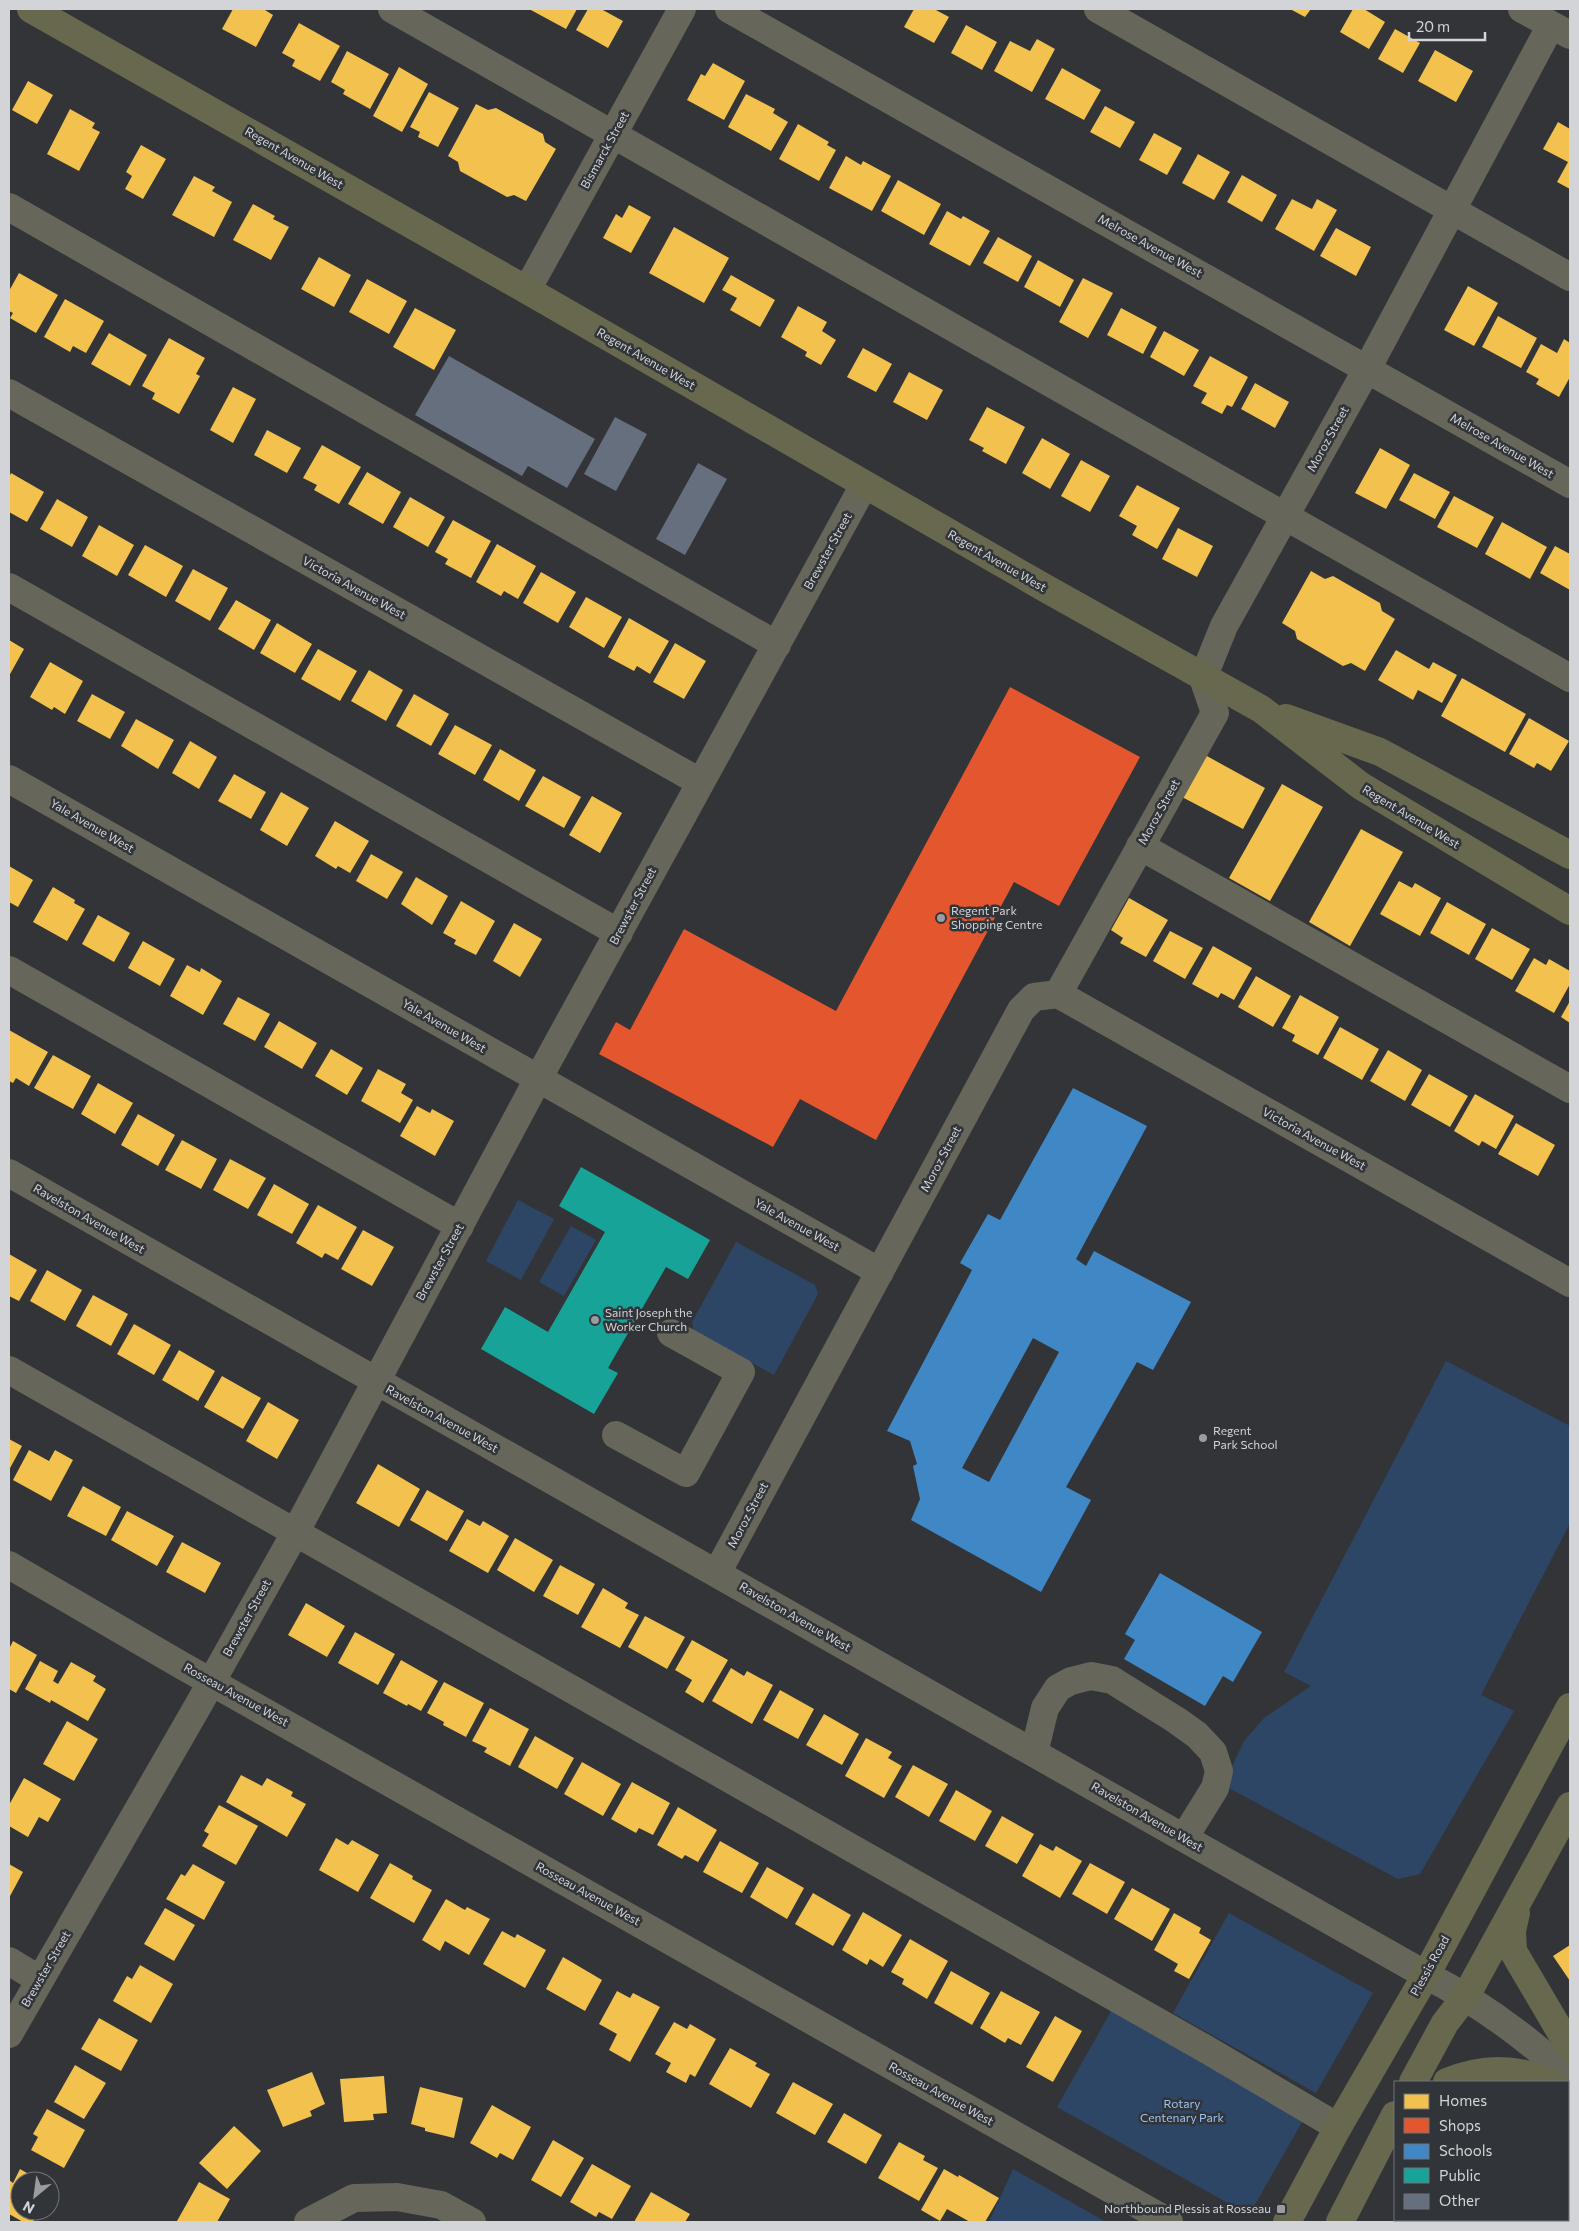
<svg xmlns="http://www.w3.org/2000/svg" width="1579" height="2231" font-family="Commissioner,sans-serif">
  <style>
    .green { fill: #2e4666 }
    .homes { fill: #f2c14e }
    .shops { fill: #e4572e }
    .schools { fill: #3f88c5; fill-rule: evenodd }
    .public { fill: #17a398 }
    .building { fill: #656f7d }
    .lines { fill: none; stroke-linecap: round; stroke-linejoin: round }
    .minor { stroke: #66665a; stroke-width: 28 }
    .major { stroke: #68684f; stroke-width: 28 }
    .poi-dot { fill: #9a9c9f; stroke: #313438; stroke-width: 2 }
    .labels { text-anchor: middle; stroke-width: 5; stroke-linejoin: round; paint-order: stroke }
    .street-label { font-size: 12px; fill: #d2d4d7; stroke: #313438 }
    .poi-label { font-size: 12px; fill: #d2d4d7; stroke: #313438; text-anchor: start }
    .park-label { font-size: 12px; fill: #9cc2f7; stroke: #313438 }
  </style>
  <rect width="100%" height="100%" fill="#323437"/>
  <path class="green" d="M518,1200L554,1219L521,1280L486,1261Z
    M571,1226L596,1240L564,1296L539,1282Z
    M736,1242L815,1285L818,1294L774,1375L694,1331L692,1322Z
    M1446,1361L1570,1426V1523L1481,1695L1514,1711L1420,1874L1398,1879L1223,1785L1244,1741L1264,1718L1311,1686L1284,1672Z
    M1229,1913L1373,1993L1316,2093L1173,2013Z
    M1114,2006L1306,2115L1249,2215L1057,2107Z
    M1013,2169L1106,2222H989Z"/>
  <path class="homes" d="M233,9H266L265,10L273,15L256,47L222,29Z
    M529,9H577L566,29Z
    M588,9H601L623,21L608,48L576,30Z
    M914,9H934L949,17L934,43L904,27Z
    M1290,9H1311L1305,17Z
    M1353,9H1364L1385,22L1369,49L1340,32Z
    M299,23L340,46L320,81L292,66L295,60L282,53Z
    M966,25L997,42L982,70L951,53Z
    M1395,29L1420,43L1403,73L1378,59Z
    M1037,39L1055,49L1032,92L994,71L1010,41L1030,51Z
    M1435,50L1473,71L1456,102L1418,81Z
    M347,51L389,74L370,109L343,94L345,90L331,82Z
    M713,63L745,81L724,120L687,100L701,74L705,76Z
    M399,67L428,84L402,132L373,116Z
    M1062,68L1101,90L1084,120L1045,99Z
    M28,81L53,95L37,124L12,110Z
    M429,92L459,108L438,147L418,137L420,132L410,127Z
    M746,94L775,109L773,113L788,122L771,151L728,127Z
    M476,104L488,110L496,108L543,134L545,142L556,149L526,201L514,195L507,197L460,171L458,162L448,156Z
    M1105,106L1135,122L1120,148L1090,132Z
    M70,109L95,123L92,128L100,132L79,171L47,154Z
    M1558,122L1570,129V189L1557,182L1568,162L1543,149Z
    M798,124L829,142L827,145L836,150L819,181L779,159Z
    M1154,133L1182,148L1167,175L1139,160Z
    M141,145L166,159L143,199L125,189L132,176L126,172Z
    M1198,154L1230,172L1214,200L1182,183Z
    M846,156L861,165L863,161L891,176L872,211L829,188Z
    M1242,175L1277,195L1262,222L1227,202Z
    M194,176L215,187L212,191L232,202L214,237L172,215Z
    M898,180L941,204L924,235L881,211Z
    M1292,199L1312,209L1317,199L1337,210L1314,251L1275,229Z
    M253,204L275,216L273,219L289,227L271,260L233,240Z
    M629,205L651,217L631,253L603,238L616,214L622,218Z
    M947,211L961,219L963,216L990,231L970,266L929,244Z
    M674,227L729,258L704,303L649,273Z
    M1336,228L1371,247L1356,276L1320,256Z
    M998,237L1032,256L1018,282L983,263Z
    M319,257L351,275L334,307L301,289Z
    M1038,260L1074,280L1060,307L1024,287Z
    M19,273L58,295L36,333L10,318L13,313L9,311V291Z
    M731,275L775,300L760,327L730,310L737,298L722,290Z
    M1083,278L1113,293L1088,338L1059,322Z
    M367,279L407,301L389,334L349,312Z
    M1468,286L1498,303L1474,346L1444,330Z
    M65,299L104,321L86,353L73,346L70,352L44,337Z
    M798,306L827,322L822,331L836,340L821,365L805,356L807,352L781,337Z
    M415,308L456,330L434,370L393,347Z
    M1121,308L1157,327L1143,354L1107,335Z
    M1498,316L1537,338L1521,368L1482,347Z
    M1164,331L1199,350L1184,376L1150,357Z
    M109,333L147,355L130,386L91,364Z
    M169,338L205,358L196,374L200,376L179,414L152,399L155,393L142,386Z
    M1564,339L1570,343V377L1559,397L1536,384L1539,379L1526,372L1541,344L1557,353Z
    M863,348L892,364L876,392L847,377Z
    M1210,356L1248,377L1232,407L1227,405L1222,414L1201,403L1207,393L1193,386Z
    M909,372L943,390L927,420L893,402Z
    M1255,383L1289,402L1275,428L1241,409Z
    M233,387L256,399L233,443L210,430Z
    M987,407L1025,427L1006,464L982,451L984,448L969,440Z
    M267,430L301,448L287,473L254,455Z
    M1042,438L1070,454L1050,489L1022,473Z
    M322,445L361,467L339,504L314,490L317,485L303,478Z
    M1380,448L1410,465L1386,509L1355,493Z
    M1081,460L1110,476L1090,512L1061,496Z
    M367,472L401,492L383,524L348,504Z
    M11,473L44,492L27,522L9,512V478Z
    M1414,473L1450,492L1435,519L1399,500Z
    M1137,485L1180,508L1157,549L1132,535L1137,526L1119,516Z
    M1454,496L1494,517L1477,548L1437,527Z
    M410,497L445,517L428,547L393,527Z
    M57,499L88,517L72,547L40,529Z
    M453,520L491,541L471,578L445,564L448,559L435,552Z
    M1502,522L1547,547L1530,579L1485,554Z
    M99,525L134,545L117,576L82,556Z
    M1178,528L1213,546L1197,577L1162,559Z
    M497,544L536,566L518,599L504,591L501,596L476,582Z
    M145,545L183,566L166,597L128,575Z
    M1555,546L1570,554V590L1540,573Z
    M193,569L228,588L210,621L175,601Z
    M1311,571L1325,579L1333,576L1380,603L1382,611L1395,619L1365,671L1351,663L1343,666L1297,639L1295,631L1282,623Z
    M541,572L576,592L558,623L523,603Z
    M586,597L622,617L604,648L569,627Z
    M236,600L271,620L254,650L218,629Z
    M629,618L669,641L650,674L637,666L634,671L608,657Z
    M277,623L312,644L295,673L260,653Z
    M9,640L24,649L9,676Z
    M675,643L706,661L684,699L653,682Z
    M318,649L357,671L340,701L301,679Z
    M1396,650L1429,669L1433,662L1457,675L1442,703L1418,690L1413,700L1378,680Z
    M50,662L83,681L65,714L54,707L52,710L30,697Z
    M369,670L403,690L386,721L351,701Z
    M1462,678L1526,714L1505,752L1441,716Z
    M92,694L125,712L110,739L77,721Z
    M414,694L449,714L431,746L396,726Z
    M1529,718L1569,741L1551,771L1537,763L1534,768L1509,754Z
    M136,719L174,740L158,769L121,746Z
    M455,725L492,745L475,775L438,754Z
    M190,741L217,757L199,789L172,773Z
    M500,749L536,770L519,801L483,780Z
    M1205,755L1265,788L1243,829L1182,797Z
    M234,774L266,792L251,819L218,801Z
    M543,776L581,797L564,828L525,806Z
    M1282,784L1323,807L1270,901L1229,878Z
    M281,792L309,808L287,846L260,830Z
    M592,796L622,813L600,853L569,835Z
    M335,821L369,841L350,873L338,866L336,869L315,856Z
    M1361,829L1403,852L1350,946L1309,922Z
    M371,854L403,872L387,899L356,881Z
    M9,866L33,880L18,907L9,902Z
    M416,877L448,896L432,925L401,904Z
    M1399,881L1412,888L1415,883L1441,898L1420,936L1380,914Z
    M53,887L75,900L74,903L85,909L67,941L33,922Z
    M1129,898L1168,920L1146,957L1120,943L1123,938L1111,930Z
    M461,901L495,921L476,955L454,944L456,940L443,933Z
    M1447,902L1486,924L1469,955L1430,933Z
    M98,915L130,933L114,962L82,944Z
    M514,923L542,939L520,977L493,961Z
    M1492,928L1530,949L1512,980L1475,959Z
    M1170,931L1203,948L1185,979L1153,961Z
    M143,941L175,959L160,986L128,968Z
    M1213,946L1252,968L1234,1000L1221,993L1218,998L1192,984Z
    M1534,958L1546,965L1549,959L1570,971V984L1554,1013L1515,991Z
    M187,965L200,972L201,968L222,981L203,1015L170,996Z
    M1256,976L1291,996L1273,1027L1238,1007Z
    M1300,995L1339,1017L1318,1055L1292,1041L1295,1035L1282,1028Z
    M238,997L270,1014L255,1041L223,1024Z
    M1570,1001V1023L1561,1017Z
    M279,1021L317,1043L302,1069L264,1047Z
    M1340,1027L1379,1049L1362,1080L1323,1058Z
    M9,1030L48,1052L29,1086L16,1078L13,1083L9,1081Z
    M331,1049L363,1068L347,1095L315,1076Z
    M1388,1050L1422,1070L1405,1101L1370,1081Z
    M53,1055L91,1076L73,1109L34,1088Z
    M378,1069L406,1084L401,1093L413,1100L400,1123L361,1101Z
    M1429,1074L1468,1096L1450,1127L1411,1105Z
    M98,1083L133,1103L115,1134L81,1114Z
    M1475,1094L1514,1116L1496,1149L1482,1141L1479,1146L1454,1131Z
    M417,1106L430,1113L432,1109L454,1121L435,1156L400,1136Z
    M138,1114L175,1135L158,1166L121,1145Z
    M1516,1123L1555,1145L1538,1176L1498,1154Z
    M182,1140L217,1159L201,1189L165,1170Z
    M230,1159L266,1178L248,1209L213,1190Z
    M274,1184L309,1204L292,1234L257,1215Z
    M318,1205L357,1227L338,1260L325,1253L322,1258L296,1243Z
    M363,1230L394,1247L372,1286L341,1269Z
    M9,1254L37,1270L19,1301L9,1296Z
    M47,1270L82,1290L65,1321L30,1301Z
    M93,1295L128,1314L111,1346L76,1326Z
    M134,1324L171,1345L154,1375L117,1354Z
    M179,1350L215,1371L198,1401L162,1380Z
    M222,1376L261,1398L243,1429L204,1407Z
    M268,1402L299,1420L277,1459L246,1441Z
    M9,1439L22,1446L9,1470Z
    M29,1450L49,1461L55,1450L73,1460L51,1501L13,1480Z
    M378,1464L420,1489L399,1527L356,1503Z
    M83,1486L121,1507L106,1536L67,1516Z
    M427,1490L464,1511L447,1541L410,1520Z
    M127,1511L174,1536L157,1566L111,1540Z
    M467,1519L480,1526L483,1521L509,1536L488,1573L449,1551Z
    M515,1538L553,1560L534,1592L497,1570Z
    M182,1542L221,1563L205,1593L166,1572Z
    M560,1565L595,1584L578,1615L543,1596Z
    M603,1588L628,1603L625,1608L639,1615L620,1648L581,1627Z
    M306,1603L345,1626L327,1657L288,1635Z
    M645,1616L685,1637L667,1669L628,1647Z
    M355,1632L395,1654L378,1685L338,1663Z
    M692,1640L728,1660L703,1703L685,1692L692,1680L675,1670Z
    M13,1641L37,1655L16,1693L9,1689V1646L10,1647Z
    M401,1660L438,1681L421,1711L408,1704L407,1706L383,1693Z
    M40,1661L58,1671L53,1681L58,1684L71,1662L96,1676L93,1681L106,1689L88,1721L51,1700L50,1703L25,1689Z
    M731,1668L744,1676L747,1671L773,1685L752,1724L712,1701Z
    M444,1682L484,1703L466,1737L443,1725L444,1722L427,1713Z
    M780,1690L814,1709L798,1739L763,1720Z
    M490,1708L529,1729L510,1766L484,1752L487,1748L472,1741Z
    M824,1714L859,1734L842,1765L806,1745Z
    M67,1721L98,1739L74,1781L43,1764Z
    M535,1736L574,1758L557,1789L518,1767Z
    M866,1738L892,1752L888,1758L902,1766L884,1798L845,1776Z
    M582,1762L621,1784L603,1816L564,1794Z
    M913,1765L948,1784L929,1817L895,1797Z
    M241,1775L262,1786L267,1778L293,1792L291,1796L306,1804L287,1837L226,1802Z
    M24,1778L61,1799L48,1822L39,1817L28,1837L9,1826V1805Z
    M632,1782L670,1803L653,1835L639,1828L636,1833L611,1819Z
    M956,1790L992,1811L975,1841L939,1821Z
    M219,1805L258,1826L236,1865L202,1846L209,1834L204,1831Z
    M678,1807L717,1830L698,1862L685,1855L682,1859L657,1845Z
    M1002,1816L1034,1834L1017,1864L985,1846Z
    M336,1838L348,1845L352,1840L379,1855L358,1892L319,1870Z
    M720,1841L759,1863L742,1893L703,1872Z
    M1040,1844L1053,1851L1056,1846L1082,1861L1060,1898L1022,1876Z
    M390,1863L413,1876L412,1879L432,1890L414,1923L370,1898Z
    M1090,1863L1125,1882L1107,1914L1072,1894Z
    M9,1864L23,1872L9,1898Z
    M193,1864L225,1882L204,1920L166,1899L181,1874L185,1876Z
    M767,1867L804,1888L787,1919L750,1897Z
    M1132,1888L1170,1909L1152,1941L1114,1919Z
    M813,1893L851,1915L833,1946L795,1924Z
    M446,1899L465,1910L467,1907L490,1919L469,1955L445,1941L440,1951L422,1940Z
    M165,1908L195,1925L174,1961L144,1944Z
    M863,1912L902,1935L883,1967L870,1959L867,1965L842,1950Z
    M1174,1913L1201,1928L1199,1933L1211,1940L1189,1979L1174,1971L1178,1964L1154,1950Z
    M502,1931L515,1938L517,1934L546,1950L525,1988L483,1964Z
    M910,1939L948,1961L927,1999L902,1984L904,1979L891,1972Z
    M1570,1945V1981L1553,1956Z
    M563,1957L602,1980L585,2011L546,1989Z
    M140,1965L173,1984L151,2023L113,2001L127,1976L132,1979Z
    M951,1971L990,1993L972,2025L934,2003Z
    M617,1991L630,1998L633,1993L660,2007L630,2062L609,2050L617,2034L599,2024Z
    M1001,1991L1040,2012L1021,2045L1008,2038L1005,2043L980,2028Z
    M1055,2016L1082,2031L1053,2082L1026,2067Z
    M99,2018L138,2040L121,2071L81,2049Z
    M674,2022L687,2029L690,2024L716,2039L695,2077L690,2074L686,2083L666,2072L671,2063L655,2054Z
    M730,2048L757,2063L755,2066L770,2074L751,2108L709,2084Z
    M75,2065L106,2083L84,2119L54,2102Z
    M312,2072L325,2104L310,2111L312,2116L283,2127L267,2090Z
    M384,2076L387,2113L373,2114L374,2120L344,2122L340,2079Z
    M793,2082L833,2104L815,2135L776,2113Z
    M420,2087L463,2098L454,2138L425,2131V2128L411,2124Z
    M492,2105L531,2127L513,2160L500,2153L497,2158L470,2143Z
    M47,2109L85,2130L64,2168L31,2150L38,2137L33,2134Z
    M844,2113L882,2135L866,2164L827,2142Z
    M234,2126L261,2151L227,2189L199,2163Z
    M553,2140L584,2158L561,2197L531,2180Z
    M899,2142L925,2156L923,2160L938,2168L919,2201L878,2178Z
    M592,2164L631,2186L612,2219L599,2212L596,2217L570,2202Z
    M20,2169L41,2181H20V2211H39L33,2222H23L9,2214V2180L13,2183Z
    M944,2169L958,2177L959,2175L999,2198L985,2222H970L947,2209L940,2221L921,2210Z
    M199,2182L230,2199L217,2222H179L177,2221Z
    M651,2192L690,2214L685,2222H634Z"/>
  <path class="shops" d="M1010,687L1140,757L1059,906L1014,882L876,1140L800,1099L773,1147L599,1054L616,1022L630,1030L684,929L836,1011Z"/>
  <path class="schools" d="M1073,1088L1147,1126L1076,1259L1086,1266L1094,1251L1191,1302L1153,1370L1137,1362L1066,1487L1091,1500L1041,1592L911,1520L920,1499L913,1466L917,1464L910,1441L887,1431L972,1270L960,1263L988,1214L1000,1220ZM1033,1338L1059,1352L989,1482L962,1468Z
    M1160,1573L1262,1632L1233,1682L1223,1676L1205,1706L1124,1659L1135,1640L1125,1634Z"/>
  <path class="public" d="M581,1167L710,1240L688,1279L666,1267L608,1368L618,1373L594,1414L481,1349L505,1307L548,1332L605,1232L559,1206Z"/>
  <path class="building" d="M449,356L595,439L567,488L528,466L522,476L415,415Z
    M615,417L647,434L616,491L584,474Z
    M698,463L727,479L685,555L656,539Z"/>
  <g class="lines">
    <path class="minor" d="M392,9L1570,678
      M729,9L1570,484
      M1098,9L1570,277
      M1522,9L1570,35
      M9,207L777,645
      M527,290L682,9
      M9,393L700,782
      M9,587L619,933
      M9,779L880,1272
      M1140,846L1570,1089
      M9,970L460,1226
      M1058,994L1215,713L1203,678L1224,626L1367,369L1551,25
      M1058,994L1570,1283
      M9,1173L1426,1975C1480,2003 1525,2036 1570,2077
      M9,1370L1204,2048L1338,2127
      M616,1435L686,1473L741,1372L671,1333
      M9,1565L181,1665L1169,2222
      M717,1573L1021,1010L1034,997L1058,994
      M1034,1753L1045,1708L1058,1688L1071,1681L1091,1676L1112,1680L1176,1720L1197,1735L1213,1752L1219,1771L1215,1788L1184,1838
      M9,1961L40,1980
      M9,2034L199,1704L295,1533L538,1079L864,485
      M1568,2169L1570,2172
      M1522,2220L1524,2222
      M308,2222L354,2198L397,2197L441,2205L472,2222"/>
    <path class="major" d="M31,9L527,290L1045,588L1261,709L1361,786L1570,911
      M1286,718L1380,752L1570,855
      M1516,1913L1512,1931L1513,1951L1570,2048
      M1413,2082L1445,2023L1466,1996L1570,1806
      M1447,2082C1480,2068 1515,2067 1549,2082
      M1568,2090L1570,2092
      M1287,2222L1338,2127L1426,1975L1570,1707
      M1340,2222L1395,2115"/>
  </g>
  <g class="poi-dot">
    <circle cx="941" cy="918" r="5"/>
    <circle cx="595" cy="1320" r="5"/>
    <circle cx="1203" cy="1438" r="5"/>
    <rect x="1276" y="2204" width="10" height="10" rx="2.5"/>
  </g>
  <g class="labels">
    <g class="street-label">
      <text transform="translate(605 150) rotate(-61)" y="4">Bismarck Street</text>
      <text transform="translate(294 158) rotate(30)" y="4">Regent Avenue West</text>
      <text transform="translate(1150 246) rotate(29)" y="4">Melrose Avenue West</text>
      <text transform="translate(646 359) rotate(30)" y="4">Regent Avenue West</text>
      <text transform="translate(1328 439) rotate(-61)" y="4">Moroz Street</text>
      <text transform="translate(1502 446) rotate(30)" y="4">Melrose Avenue West</text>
      <text transform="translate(828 551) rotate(-61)" y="4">Brewster Street</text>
      <text transform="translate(997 561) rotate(30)" y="4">Regent Avenue West</text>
      <text transform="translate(354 588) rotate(29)" y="4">Victoria Avenue West</text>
      <text transform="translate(1159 812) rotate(-61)" y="4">Moroz Street</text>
      <text transform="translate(1411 817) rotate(31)" y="4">Regent Avenue West</text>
      <text transform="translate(92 826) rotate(30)" y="4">Yale Avenue West</text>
      <text transform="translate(633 906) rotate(-62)" y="4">Brewster Street</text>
      <text transform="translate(444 1026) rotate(30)" y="4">Yale Avenue West</text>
      <text transform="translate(1314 1139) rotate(29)" y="4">Victoria Avenue West</text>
      <text transform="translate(941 1159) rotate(-62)" y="4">Moroz Street</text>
      <text transform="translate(89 1219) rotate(30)" y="4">Ravelston Avenue West</text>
      <text transform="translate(797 1225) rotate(29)" y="4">Yale Avenue West</text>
      <text transform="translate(440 1262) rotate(-61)" y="4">Brewster Street</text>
      <text transform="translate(442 1419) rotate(29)" y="4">Ravelston Avenue West</text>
      <text transform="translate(748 1515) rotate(-62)" y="4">Moroz Street</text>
      <text transform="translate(795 1617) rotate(30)" y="4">Ravelston Avenue West</text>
      <text transform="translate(247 1618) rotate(-61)" y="4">Brewster Street</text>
      <text transform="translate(236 1695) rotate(29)" y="4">Rosseau Avenue West</text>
      <text transform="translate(1147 1817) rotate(30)" y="4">Ravelston Avenue West</text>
      <text transform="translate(588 1894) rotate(29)" y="4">Rosseau Avenue West</text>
      <text transform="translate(1430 1966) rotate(-61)" y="4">Plessis Road</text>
      <text transform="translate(46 1969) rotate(-60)" y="4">Brewster Street</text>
      <text transform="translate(941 2094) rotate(29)" y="4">Rosseau Avenue West</text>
    </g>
    <g class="poi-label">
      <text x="951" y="915">Regent Park<tspan x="951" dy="14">Shopping Centre</tspan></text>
      <text x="605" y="1317">Saint Joseph the<tspan x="605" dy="14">Worker Church</tspan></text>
      <text x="1213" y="1435">Regent<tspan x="1213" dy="14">Park School</tspan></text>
      <text x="1271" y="2213" text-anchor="end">Northbound Plessis at Rosseau</text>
    </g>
    <g class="park-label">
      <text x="1182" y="2108">Rotary<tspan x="1182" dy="14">Centenary Park</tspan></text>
    </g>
  </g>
  <rect width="1579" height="2231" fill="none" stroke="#d2d4d7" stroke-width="20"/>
  <rect x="1394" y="2081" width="175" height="140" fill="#313438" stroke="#717478"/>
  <rect x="1404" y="2094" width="25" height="15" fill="#f2c14e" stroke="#717478"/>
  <text x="1439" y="2106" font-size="15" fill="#d2d4d7">Homes</text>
  <rect x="1404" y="2118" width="25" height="15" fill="#e4572e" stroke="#717478"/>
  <text x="1439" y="2131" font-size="15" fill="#d2d4d7">Shops</text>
  <rect x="1404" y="2144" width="25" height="15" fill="#3f88c5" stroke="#717478"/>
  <text x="1439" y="2156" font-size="15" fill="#d2d4d7">Schools</text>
  <rect x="1404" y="2168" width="25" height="15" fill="#17a398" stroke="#717478"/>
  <text x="1439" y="2181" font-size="15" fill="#d2d4d7">Public</text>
  <rect x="1404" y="2194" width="25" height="15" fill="#656f7d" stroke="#717478"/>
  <text x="1439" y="2206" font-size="15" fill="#d2d4d7">Other</text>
  <g transform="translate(35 2196) rotate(209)"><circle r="24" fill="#313438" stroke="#717478"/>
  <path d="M0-4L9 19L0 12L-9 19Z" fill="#9a9c9f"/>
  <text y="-8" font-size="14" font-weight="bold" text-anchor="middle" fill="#d2d4d7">N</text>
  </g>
  <path d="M1409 32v8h76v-8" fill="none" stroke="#d2d4d7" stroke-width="2.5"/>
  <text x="1416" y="32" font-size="15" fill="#d2d4d7" stroke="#313438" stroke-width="4" paint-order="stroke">20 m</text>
</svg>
